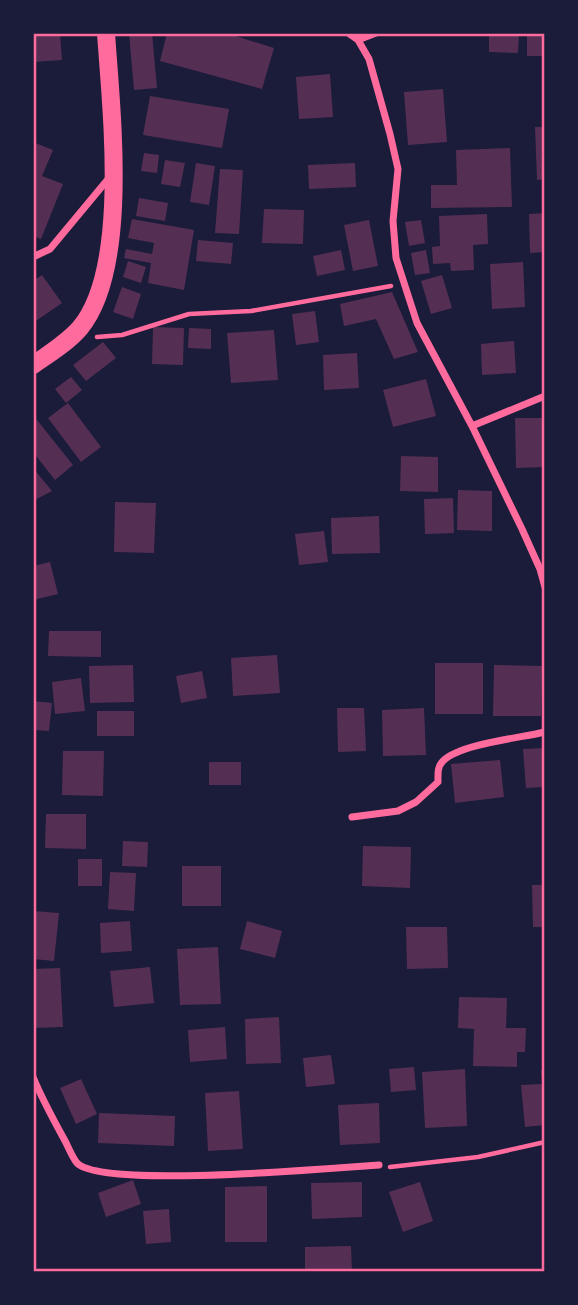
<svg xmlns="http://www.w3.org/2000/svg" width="578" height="1305" font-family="'DM Sans',sans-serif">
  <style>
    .building { fill: #542f53 }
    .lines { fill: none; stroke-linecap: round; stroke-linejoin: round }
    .path { stroke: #ff6b9d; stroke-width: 4.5 }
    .minor { stroke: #ff6b9d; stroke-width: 7 }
    .primary { stroke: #ff6b9d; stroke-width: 18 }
    .neatline { fill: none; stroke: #ff6b9d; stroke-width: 2.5 }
  </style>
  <rect width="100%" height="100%" fill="#1b1b3a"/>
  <path class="building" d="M33,33H60L62,60L33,62Z
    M129,33H152L157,88L134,90Z
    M167,33H226L274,48L262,89L160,61Z
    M489,33H519L518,53L489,52Z
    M527,33H545V56H527Z
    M330,74L333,117L299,119L296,77Z
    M443,89L447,142L408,145L404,92Z
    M150,96L229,109L222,148L143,135Z
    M535,127H545V179L537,180Z
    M33,142L53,150L42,176L63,184L41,239L33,236Z
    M510,148L512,207L431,208V185H457L456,150Z
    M144,153L159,155L157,173L141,171Z
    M165,160L185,163L180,187L161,184Z
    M196,163L215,166L209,205L190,202Z
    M355,163L356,187L309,189L308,165Z
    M220,169L243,170L239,234L215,233Z
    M139,198L168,203L165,221L136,216Z
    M264,209L304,210L303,244L262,243Z
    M545,213V252L530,253L529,214Z
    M487,214L488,244L473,245L474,270L451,271L450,263L433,264L432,247L440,246L439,216Z
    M132,219L194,230L184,290L148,283L151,263L124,258L126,249L152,254L154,243L128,238Z
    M369,220L378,266L353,271L344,225Z
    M421,220L425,243L409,246L405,222Z
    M198,240L233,243L231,264L196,261Z
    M341,250L345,270L317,276L313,256Z
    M426,250L430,273L415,275L411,253Z
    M128,261L146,267L141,283L123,277Z
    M523,262L525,307L492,309L490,264Z
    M42,275L62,303L33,323V281Z
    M442,275L452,308L431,314L421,281Z
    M122,287L141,294L133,319L113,312Z
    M392,292L418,352L394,359L376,319L344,326L340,304Z
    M315,311L319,342L296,345L292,314Z
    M153,327L184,328L183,365L152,364Z
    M189,328L211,329V349L188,348Z
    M274,330L278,380L231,383L227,333Z
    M514,341L516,373L482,375L481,344Z
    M103,342L116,358L86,381L73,365Z
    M357,353L359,388L324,390L323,355Z
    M71,377L82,390L66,403L55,389Z
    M426,379L436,416L393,427L383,390Z
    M68,403L101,447L81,462L48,418Z
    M33,415L73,465L55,480L33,452Z
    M515,418H545V467L516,468Z
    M401,456L438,457V492L400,491Z
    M33,468L52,491L33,501Z
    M458,490L492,491V531L457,530Z
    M453,498L454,533L425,534L424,499Z
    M115,502L156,503L154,553L114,552Z
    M379,516L380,553L332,554L331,518Z
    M324,531L328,562L299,565L295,534Z
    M50,562L58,594L33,600V566Z
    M49,631H101V657L48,656Z
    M277,655L280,693L233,696L231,658Z
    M435,663H483V714H435Z
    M133,665L134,702L90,703L89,666Z
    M494,665L542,666L541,716H493Z
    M202,671L207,698L181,703L176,676Z
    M81,678L85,711L55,714L52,682Z
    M33,701L52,703L49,731L33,730Z
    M337,708H364L366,751L338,752Z
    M424,708L426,755L383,756L382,710Z
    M97,711H134V736H97Z
    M545,748V787L526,788L523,749Z
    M63,751H104L103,796L62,795Z
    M500,760L504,797L455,803L451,764Z
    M209,762H241V785H209Z
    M46,814H86V849L45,848Z
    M123,841L148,842L147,867L122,866Z
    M363,846L411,847L410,888L362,886Z
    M78,859H102V886H78Z
    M182,866H221V906H182Z
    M110,872L136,873L134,911L108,909Z
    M532,885H545V927H533Z
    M33,911L59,913L54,961L33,959Z
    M130,921L132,951L101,953L100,923Z
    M247,921L282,931L275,958L240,949Z
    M406,927H447L448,968L407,969Z
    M218,947L221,1004L180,1005L177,949Z
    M150,967L154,1003L114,1007L110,971Z
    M60,968L63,1027L33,1028V969Z
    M459,997L507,998L506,1028H526L525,1052H517V1067L473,1066L474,1029L458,1028Z
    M279,1017L281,1063L246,1064L245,1019Z
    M225,1027L227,1059L190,1062L188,1030Z
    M331,1055L335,1084L306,1087L303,1058Z
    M414,1067L416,1090L391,1092L389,1069Z
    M465,1069L467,1126L425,1128L422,1072Z
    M541,1070H545V1125L525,1127L521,1085L542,1084Z
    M81,1079L97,1114L76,1124L60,1088Z
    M239,1091L243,1149L208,1151L205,1093Z
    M379,1103L380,1143L340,1145L338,1105Z
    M99,1113L175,1116L174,1146L98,1143Z
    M133,1180L141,1204L106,1217L98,1193Z
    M362,1182V1217L312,1219L311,1183Z
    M420,1182L433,1221L403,1232L389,1192Z
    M267,1186V1242H225V1187Z
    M169,1209L171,1242L146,1244L143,1211Z
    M351,1246L352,1272H305V1247Z"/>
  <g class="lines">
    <path class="path" d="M97,337L122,335L189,314L251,311L391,286
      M390,1167L478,1157L545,1142"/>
    <path class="minor" d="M348,33L358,40L369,59L390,134L398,169L393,221L396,258L417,323L472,426L522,529L540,569L545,587
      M358,40L376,33
      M33,257L50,249L109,178
      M472,426L545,396
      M352,817L398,811L416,802L438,782C438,774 437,767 443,761C460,744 520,738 545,732
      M33,1077C42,1099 53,1119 64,1139C68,1146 72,1157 77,1163C102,1189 334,1168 379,1165"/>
    <path class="primary" d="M33,365C49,354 67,343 80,328C130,268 111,109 106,33"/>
  </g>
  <rect width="578" height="1305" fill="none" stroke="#1b1b3a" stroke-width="70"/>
  <rect x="35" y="35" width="508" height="1235" class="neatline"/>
</svg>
